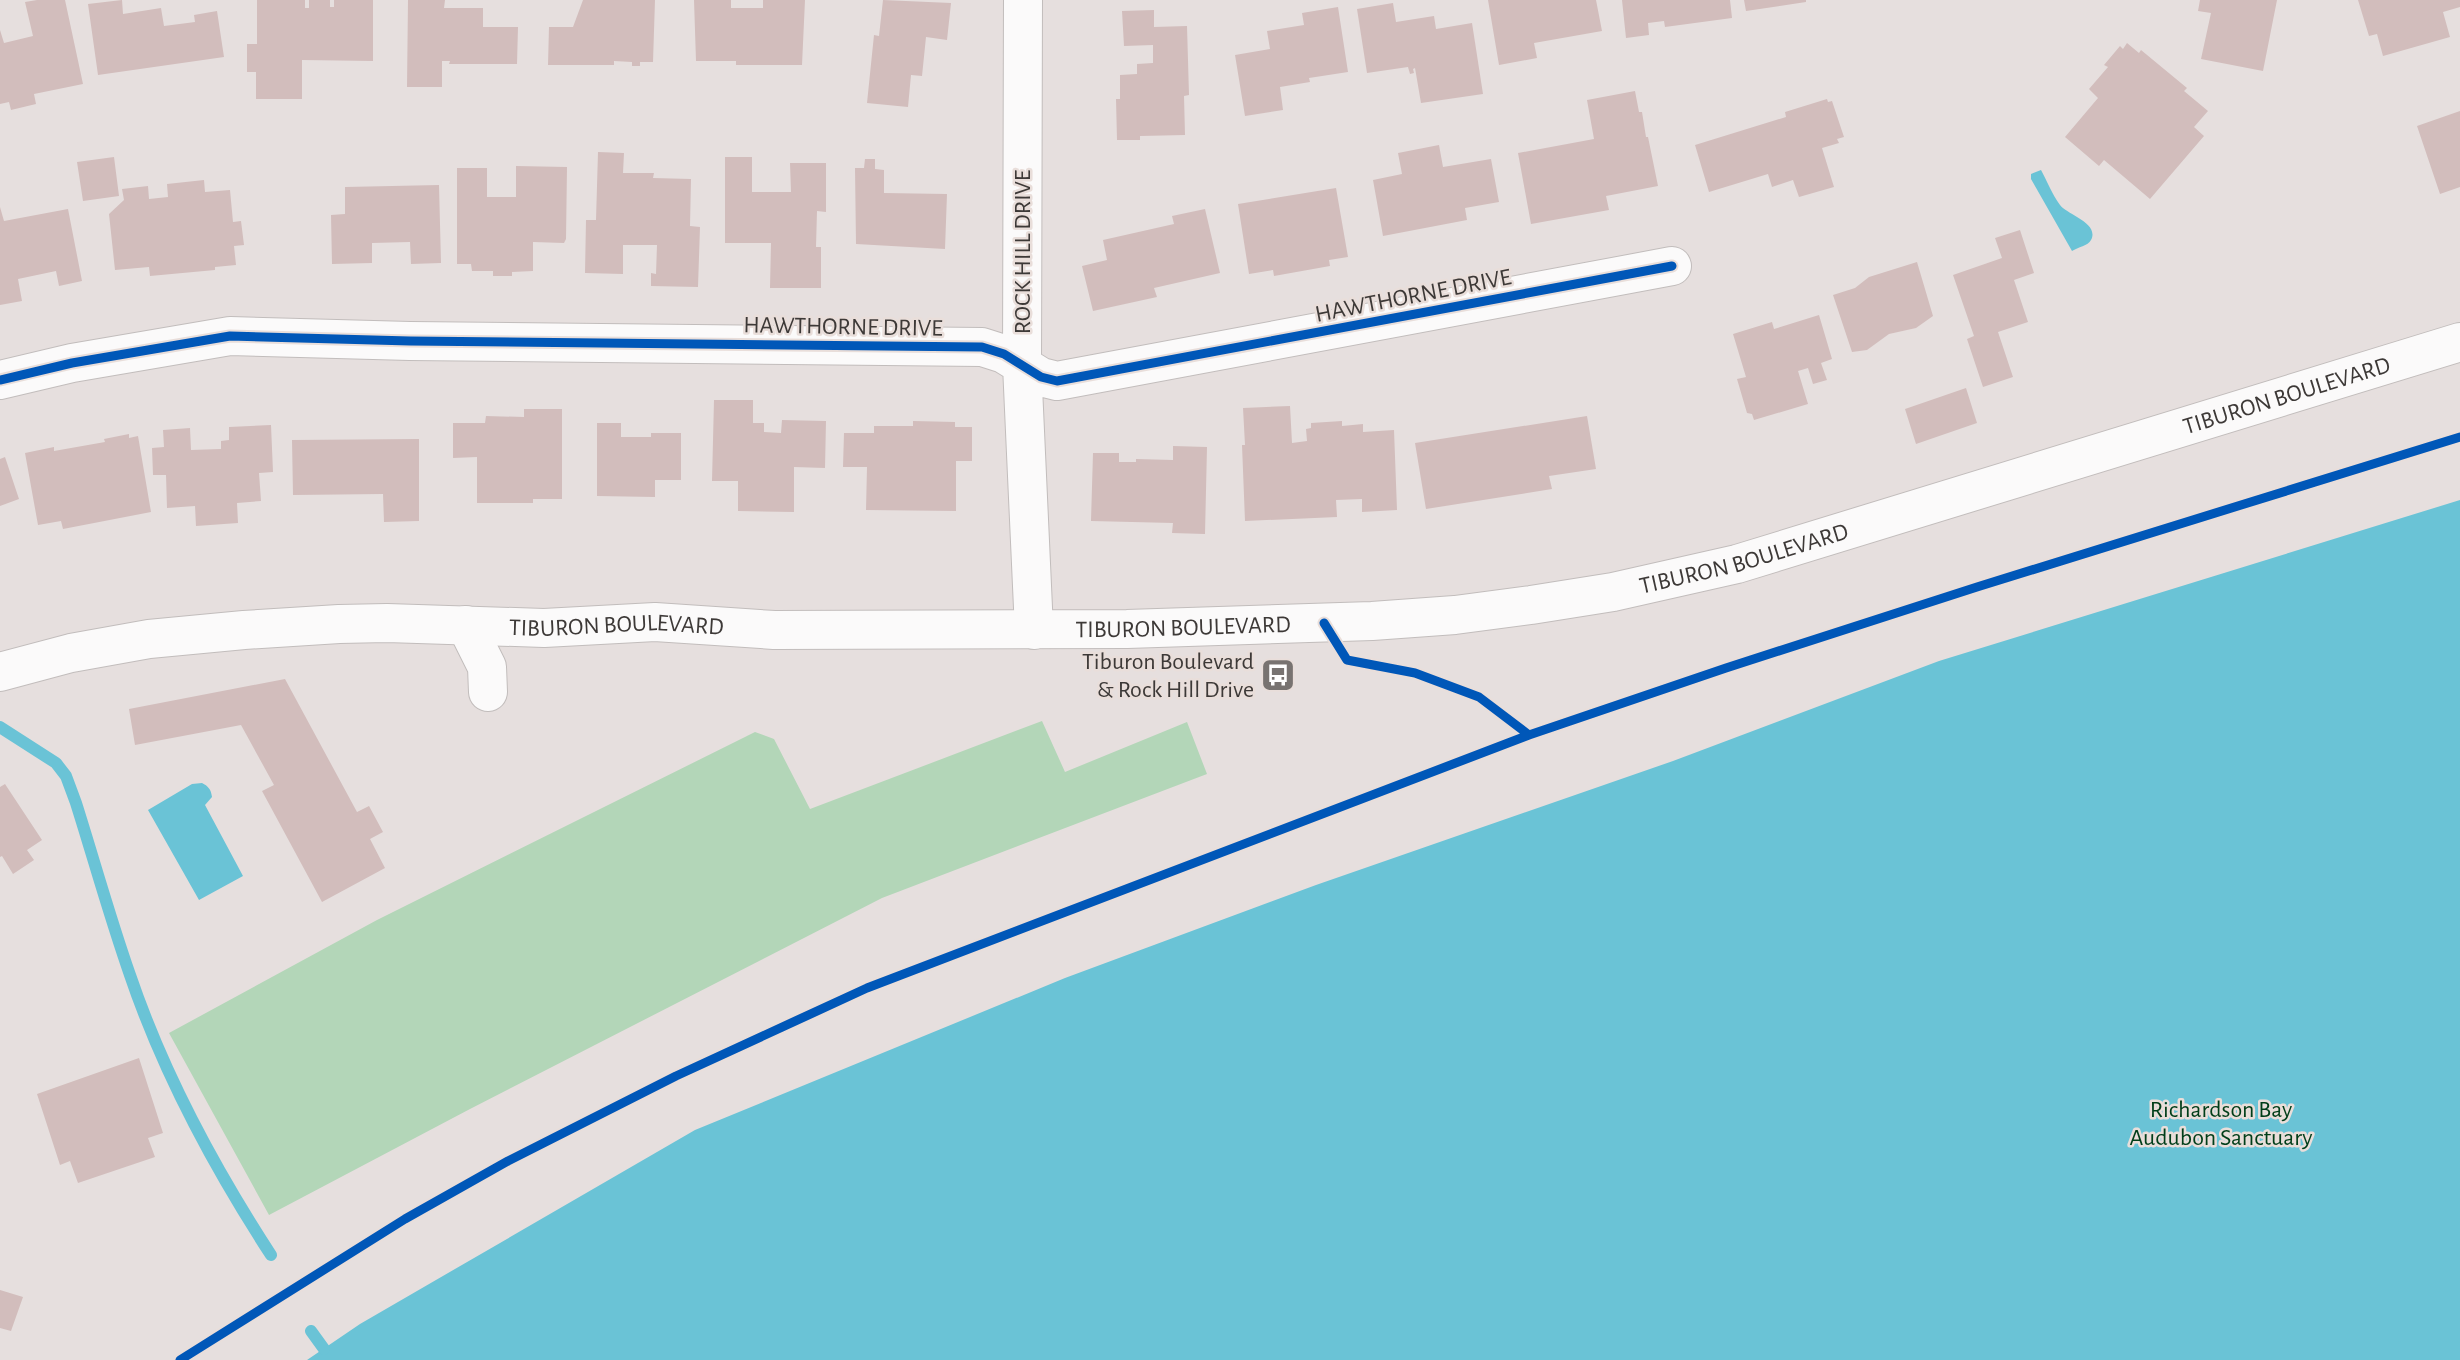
<svg xmlns="http://www.w3.org/2000/svg" width="2460" height="1360" font-family="'Alegreya Sans',sans-serif">
  <style>
    .green { fill: #b3d6b8 }
    .water { fill: #6ac3d6 }
    .lines { fill: none; stroke-linecap: round; stroke-linejoin: round }
    .stream { stroke: #6ac3d6; stroke-width: 12 }
    .building { fill: #d2bdbc }
    .minor-casing { stroke: #c2bdbc; stroke-width: 40 }
    .major-casing { stroke: #c2bdbc; stroke-width: 40 }
    .minor { stroke: #fbfafa; stroke-width: 38 }
    .major { stroke: #fbfafa; stroke-width: 38 }
    .cycleway-casing { stroke: #e9deda; stroke-width: 13 }
    .cycleway { stroke: #0057b8; stroke-width: 9 }
    .labels { text-anchor: middle; stroke-width: 5; stroke-linejoin: round; paint-order: stroke }
    .street-label { font-size: 24px; fill: #3d3937; stroke: #e9deda }
    .poi-label { font-size: 24px; fill: #3d3937; stroke: #e9deda; text-anchor: end }
    .park-label { font-size: 24px; fill: #003e19; stroke: #e9deda }
  </style>
  <rect width="100%" height="100%" fill="#e6dfde"/>
  <path class="green" d="M1042,721L1065,772L1187,722L1207,774L882,898L470,1109L269,1215L169,1033L377,920L755,732L774,739L810,809Z"/>
  <path class="water" d="M2041,170C2047,181 2052,194 2060,205C2066,214 2100,223 2091,240C2088,246 2078,247 2072,251L2031,179V174Z
    M2460,500V1360H307L360,1324L695,1130L1065,978L1316,885L1673,761L1939,661Z
    M202,783C208,786 211,789 212,797L205,805L243,876L199,900L148,810L192,784Z"/>
  <g class="lines">
    <path class="stream" d="M0,727L56,763L66,776L76,803C94,860 110,918 130,975C163,1072 215,1169 271,1255
      M311,1331L324,1349"/>
  </g>
  <path class="building" d="M37,0H65L83,84L34,94L36,104L11,110L9,102L0,104V30L4,43L33,36L25,2Z
    M122,0L123,14L161,8L164,26L195,22L194,15L217,11L224,57L98,75L88,4Z
    M257,0H305V8H309V0H330V7H334V0H373V61L302,60V99H256V72H247V44H257Z
    M408,0H445L444,8H483V27H518L517,64H449L450,61H442V87H407Z
    M583,0H655L653,62H640V66H632V62L614,61V65H548L549,27H573Z
    M694,0H731V8H763V0H805L802,65H736V61H696Z
    M883,0L951,3L947,40L926,37L922,76L911,75L908,107L867,103L874,35L879,36Z
    M1488,0H1596L1602,31L1534,43L1537,58L1499,65Z
    M1622,0H1730L1732,18L1665,27L1664,21L1648,23L1649,35L1626,38Z
    M1744,0H1806V2L1746,11Z
    M2200,0H2277L2263,71L2201,59L2211,13L2198,11Z
    M2358,0H2460V7L2443,12L2450,37L2383,56L2377,34L2369,36Z
    M1393,3L1396,22L1434,16L1436,29L1472,23L1483,94L1421,103L1415,68L1413,69L1414,73L1410,74L1408,67L1367,73L1357,9Z
    M1338,7L1348,72L1309,78L1310,82L1280,87L1283,110L1245,116L1235,55L1270,49L1267,31L1304,25L1302,13Z
    M1154,10V27L1187,26L1189,95L1184,96L1185,135L1140,136V140H1117L1116,99H1120V75L1137,74V64L1153,63V45L1124,46L1122,11Z
    M2127,43L2139,53L2141,50L2187,88L2184,91L2208,111L2194,127L2204,136L2150,199L2104,160L2099,166L2065,137L2098,98L2089,89L2108,67L2104,65L2120,46L2123,49Z
    M1635,91L1639,112H1642L1646,137H1648L1658,186L1606,196L1609,210L1531,224L1518,153L1594,139L1587,100Z
    M1827,99L1828,102L1832,101L1844,137L1837,139L1839,143L1822,148L1834,187L1799,197L1793,180L1772,187L1768,174L1709,192L1695,145L1786,117L1785,112Z
    M2460,111V187L2440,194L2417,126Z
    M1439,145L1443,167L1491,159L1499,202L1465,208L1467,220L1383,236L1373,180L1402,174L1398,153Z
    M598,152L624,153L623,173H654L653,178L691,179L690,226L700,227L698,287L651,286V273L656,274L657,245H623V274L585,273L586,220H596Z
    M114,157L119,196L83,201L77,162Z
    M725,157H752V192H791L790,163H826V212L817,211L816,247H821V288H770L771,243H725Z
    M865,159H875V169L884,170V193L947,194L945,249L856,244L855,168H864Z
    M516,166L567,167L566,239L564,243L533,242V271L512,272V276H493V271H472L471,264H457V168H487V197H516Z
    M204,180L205,192L230,190L233,222L241,221L244,245L234,246L236,265L215,267V270L150,276L149,267L115,270L109,214L124,200L122,189L148,186L149,199L168,197L167,184Z
    M439,185L441,263L411,264L410,242L372,243V263L332,264L331,215L345,214V187Z
    M1336,188L1348,257L1329,260L1330,266L1274,276L1273,270L1249,274L1238,204Z
    M0,207L4,221L68,209L82,281L59,286L56,271L18,279L22,301L0,305Z
    M1205,209L1220,273L1154,288L1157,297L1093,311L1082,266L1107,260L1103,240L1174,224L1172,216Z
    M2020,230L2034,273L2014,280L2028,322L1998,332L2013,377L1983,387L1967,339L1974,336L1953,275L2002,258L1995,238Z
    M1917,262L1933,316L1916,328L1889,334L1867,350L1852,352L1833,295L1855,288L1869,277Z
    M1819,315L1832,359L1821,363L1827,380L1813,384L1808,368L1798,371L1808,404L1754,420L1752,414L1747,413L1737,379L1746,377L1733,334L1772,322L1774,329Z
    M1966,388L1977,423L1916,444L1905,409Z
    M714,400H753V423H764V432L781,433L782,420L826,421L825,468L794,467V512L738,511V481H712Z
    M1290,406L1292,443L1307,441L1306,429L1311,428V423L1342,421V426L1363,424V432L1394,430L1397,510L1362,512V499L1336,500L1337,517L1245,521L1242,445H1245L1243,408Z
    M524,409H562V499H533V503H477V457L453,458V423H485L486,416L524,417Z
    M1587,416L1596,469L1549,476L1552,489L1426,509L1415,443Z
    M913,421L955,422V427H972V461H956V511L866,510L867,467H843L844,433H874V426H913Z
    M597,423H621V437H651V433H681V480H655V497L597,496Z
    M271,425L273,472L259,473L261,501L237,503L238,523L196,526L195,506L167,508L166,475H153L152,448L164,447L163,430L190,428L191,450L221,449V441L229,440V427Z
    M129,434V438L138,436L151,512L63,529L61,521L38,525L25,453L54,447V451L105,442L104,439Z
    M419,439V521L384,522L383,494L293,495L292,440Z
    M1173,446L1207,447L1205,534L1172,533L1173,523L1091,521L1093,453H1119V462H1136V459L1173,460Z
    M5,457L19,499L0,506V459Z
    M285,679L357,812L369,806L383,832L370,839L385,868L322,902L262,791L274,785L241,725L135,745L129,709Z
    M5,784L42,840L27,850L34,860L13,874L2,856L0,857V787Z
    M139,1058L163,1133L148,1138L155,1157L78,1183L70,1161L60,1165L37,1094Z
    M0,1290L23,1297L11,1331L0,1328Z"/>
  <g class="lines">
    <g class="minor-casing">
      <path id="minor" d="M1023,0L1022,365L1034,630
        M0,380L72,363L230,336L410,341L982,347L1004,354L1041,377L1057,381L1672,266
        M466,625L487,667L488,692"/>
    </g>
    <g class="major-casing">
      <g id="major">
        <path id="s1" d="M0,672L71,653L149,639L244,630L339,624L387,623L544,628L655,622L774,630L1127,629L1372,621L1455,615L1531,605L1613,592L1737,564L2460,342"/>
      </g>
    </g>
    <use href="#minor" class="minor"/>
    <use href="#major" class="major"/>
    <g class="cycleway-casing">
      <path id="cycleway" d="M0,380L72,363L230,336L410,341L982,347L1004,354L1041,377L1057,381L1672,266
        M1324,623L1347,660L1415,673L1479,697L1529,735
        M180,1360L405,1219L508,1161L676,1076L867,988L1529,735L1726,668L1977,587L2460,437"/>
    </g>
    <use href="#cycleway" class="cycleway"/>
  </g>
  <defs>
    <g id="bus-square" transform="scale(1.75)"><rect x="-9" y="-9" width="18" height="18" rx="4" fill="#787371" stroke="#e9deda"/><path d="M-5-6H5V4H4V6H2V4H-2V6H-4V4H-5ZM-3.5-4V0h7V-4ZM-3.5 1.2v1.5H-2V1.2ZM2 1.2v1.5H3.5V1.2Z" fill="#fff"/></g>
  </defs>
  <g fill-rule="evenodd">
    <use href="#bus-square" x="1278" y="675"/>
  </g>
  <g class="labels">
    <g class="street-label">
      <text transform="translate(1022 252) rotate(-90)" y="8">ROCK HILL DRIVE</text>
      <text transform="translate(1413 295) rotate(-11)" y="8">HAWTHORNE DRIVE</text>
      <text transform="translate(843 326) rotate(1)" y="8">HAWTHORNE DRIVE</text>
      <text dy="8" stroke="none"><textPath href="#s1" startOffset="2322">TIBURON BOULEVARD</textPath></text>
      <text dy="8" stroke="none"><textPath href="#s1" startOffset="1755">TIBURON BOULEVARD</textPath></text>
      <text dy="8" stroke="none"><textPath href="#s1" startOffset="621">TIBURON BOULEVARD</textPath></text>
      <text dy="8" stroke="none"><textPath href="#s1" startOffset="1188">TIBURON BOULEVARD</textPath></text>
    </g>
    <g class="poi-label">
      <text x="1254" y="669">Tiburon Boulevard<tspan x="1254" dy="28">&amp; Rock Hill Drive</tspan></text>
    </g>
    <g class="park-label">
      <text x="2221" y="1117">Richardson Bay<tspan x="2221" dy="28">Audubon Sanctuary</tspan></text>
    </g>
  </g>
</svg>
